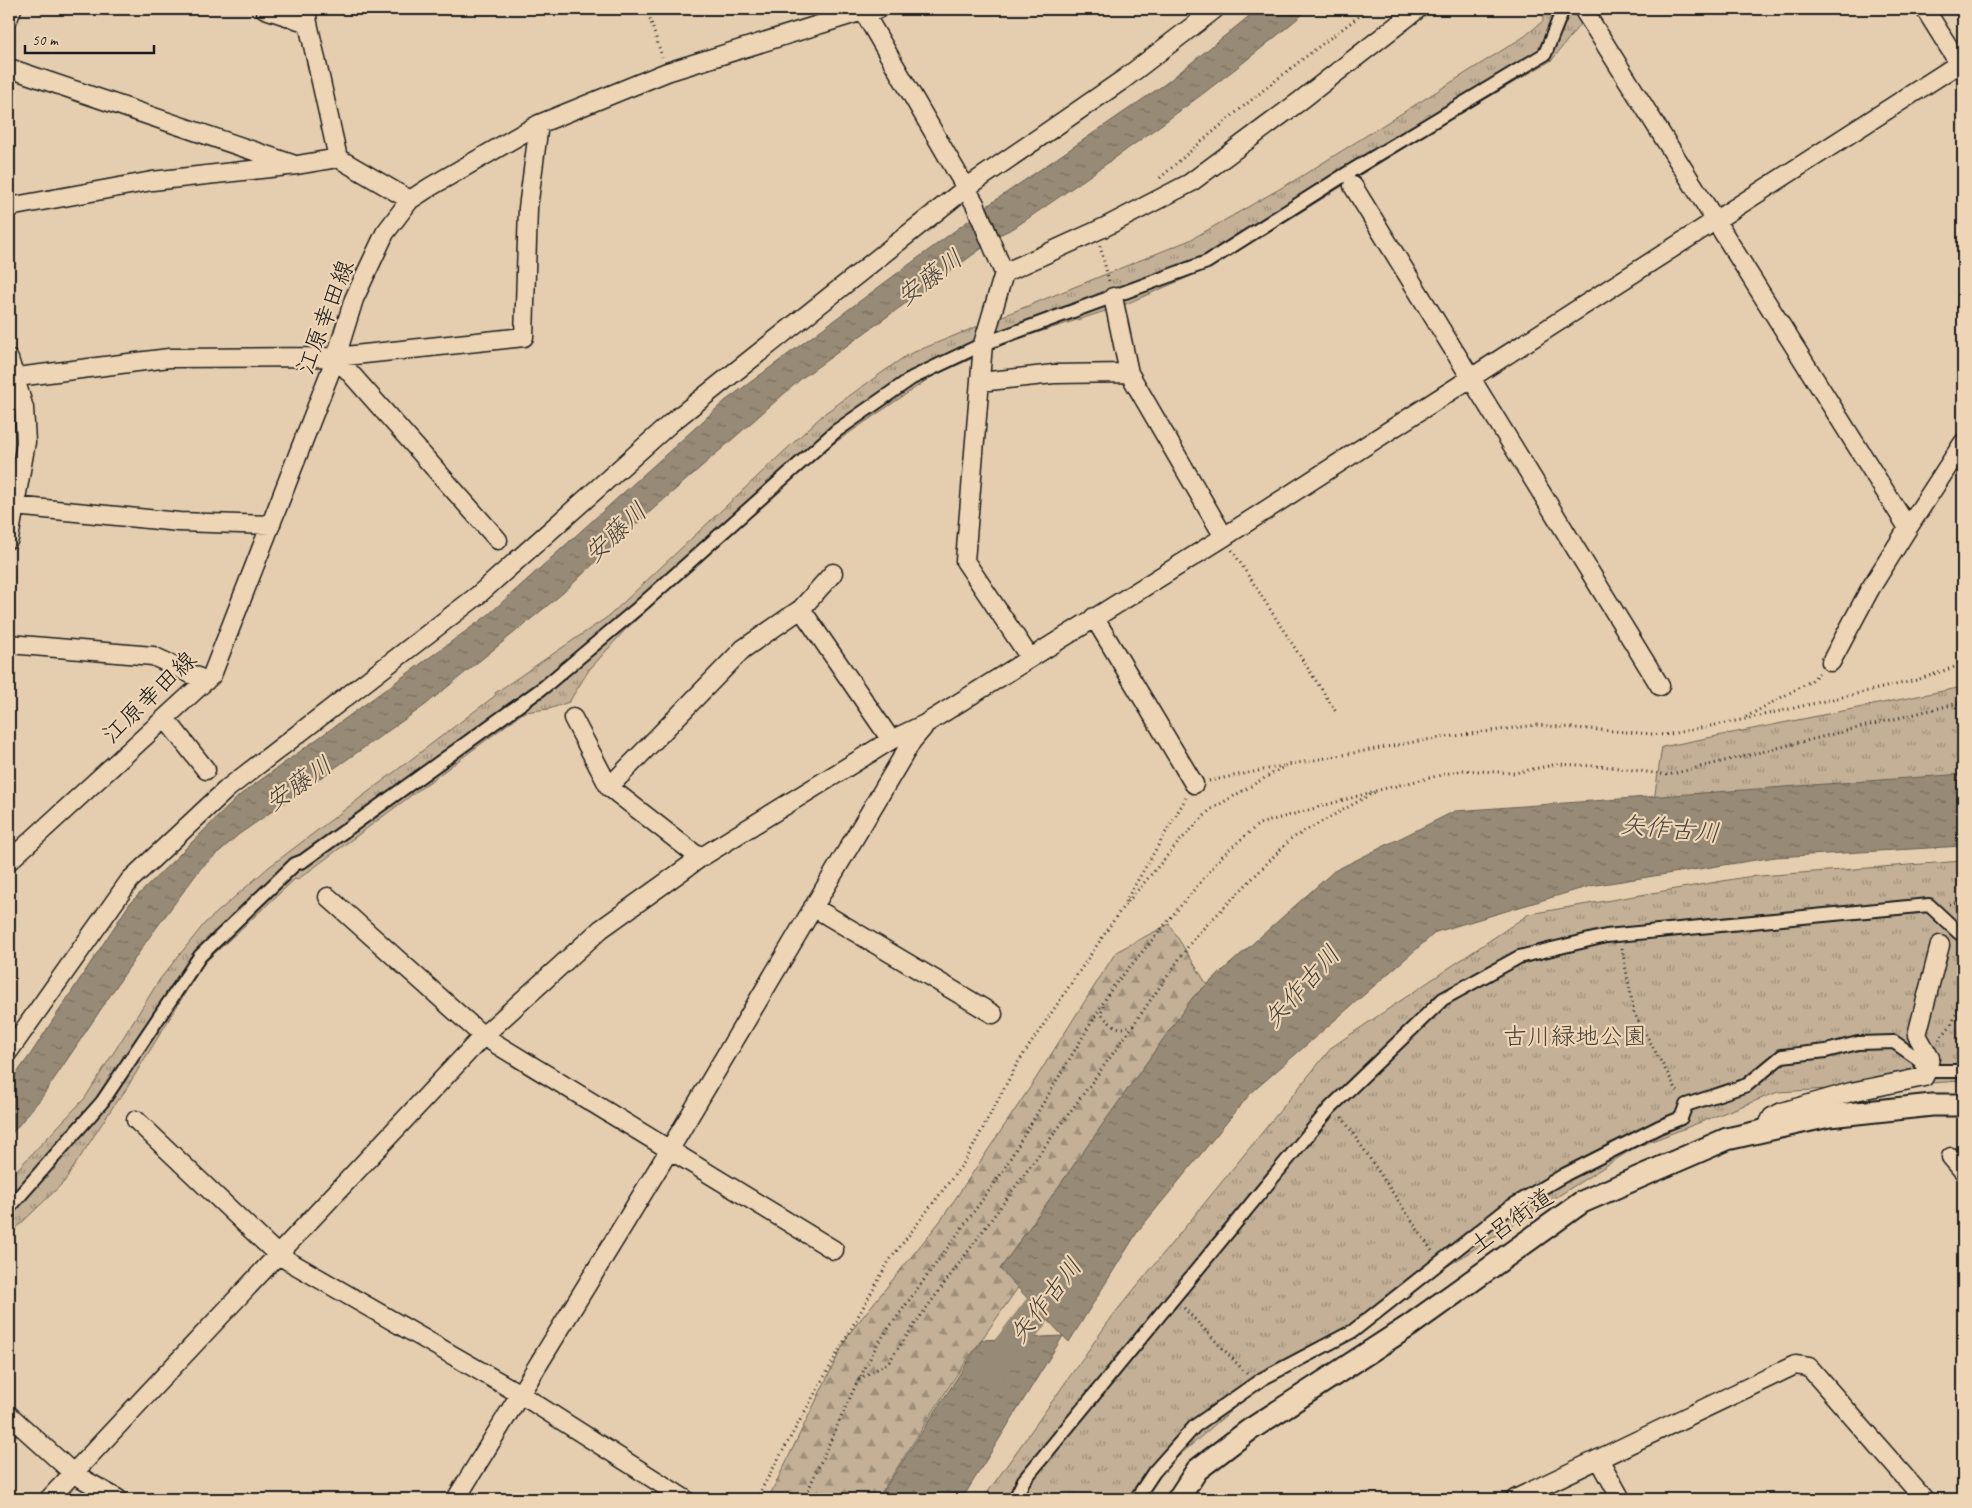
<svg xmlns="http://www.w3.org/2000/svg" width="1972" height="1508" font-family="Caveat,'Klee One',sans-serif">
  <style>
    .forest { fill: url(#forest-firs); stroke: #706659 }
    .park { fill: url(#park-tufts); stroke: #706659 }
    .water { fill: url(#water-ripples); stroke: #665e52 }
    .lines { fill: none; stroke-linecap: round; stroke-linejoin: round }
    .river { stroke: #978a76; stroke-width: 31 }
    .pedestrian-casing { stroke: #1c1c1c; stroke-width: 16 }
    .minor-casing { stroke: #1c1c1c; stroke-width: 21 }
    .tertiary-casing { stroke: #1c1c1c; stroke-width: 25 }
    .path { stroke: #1c1c1c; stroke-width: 3; stroke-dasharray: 1 4; stroke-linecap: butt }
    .pedestrian { stroke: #edd5b5; stroke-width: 12 }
    .minor { stroke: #edd5b5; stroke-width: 18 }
    .tertiary { stroke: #edd5b5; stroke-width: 21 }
    .labels { text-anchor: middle; stroke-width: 4.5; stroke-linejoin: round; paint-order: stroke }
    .street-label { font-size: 24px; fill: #1c1c1c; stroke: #edd5b5 }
    .park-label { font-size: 24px; fill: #46413a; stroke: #edd5b5 }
    .water-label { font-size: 25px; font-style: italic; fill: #47423c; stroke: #edd5b5 }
  </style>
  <defs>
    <pattern id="forest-firs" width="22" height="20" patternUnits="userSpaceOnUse" patternTransform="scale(1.25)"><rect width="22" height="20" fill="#c3b096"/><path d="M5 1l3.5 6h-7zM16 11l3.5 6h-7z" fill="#9e8e7a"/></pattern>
    <pattern id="park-tufts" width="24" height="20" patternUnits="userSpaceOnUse" patternTransform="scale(1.25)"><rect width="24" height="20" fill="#c3b096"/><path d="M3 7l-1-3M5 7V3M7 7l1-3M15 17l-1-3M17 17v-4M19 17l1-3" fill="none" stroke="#9e8e7a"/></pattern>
    <pattern id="water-ripples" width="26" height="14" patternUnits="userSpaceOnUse" patternTransform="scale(1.25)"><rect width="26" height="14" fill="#978a76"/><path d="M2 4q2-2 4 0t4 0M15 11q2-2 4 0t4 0" fill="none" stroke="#7a7060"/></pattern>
  </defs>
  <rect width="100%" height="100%" fill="#e5ceaf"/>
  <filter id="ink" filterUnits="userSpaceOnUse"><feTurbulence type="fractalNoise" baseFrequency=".02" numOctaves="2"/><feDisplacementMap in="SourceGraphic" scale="10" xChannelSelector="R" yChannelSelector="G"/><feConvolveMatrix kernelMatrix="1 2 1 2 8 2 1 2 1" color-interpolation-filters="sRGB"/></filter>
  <g filter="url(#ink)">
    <path class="forest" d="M1169,924L1218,1002L954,1379L877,1499H768L848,1335L941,1220L1033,1083L1116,952Z"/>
    <path class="park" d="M1543,9H1592L1552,60L1434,129L1214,266L1121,306L1011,341L931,377L827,448L773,495L625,630L589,670L569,702L549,709L524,712L297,880L295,879L203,964L120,1099H118L64,1182L9,1235V1178L85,1098L160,979L205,923L269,867L496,695L495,693L609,616L825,413L907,355L1190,240L1297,179L1525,36L1543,21Z
      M1963,687V796L1654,800L1662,747Z
      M1963,861V1081L1778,1092L1634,1148L1263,1383L1159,1473L1146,1499H983L1114,1314L1332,1047L1529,914L1746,877Z"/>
    <path class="water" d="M1258,9H1309C1216,88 1115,159 1014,228L999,235L987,206L1165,84Z
      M972,218L985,246L802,378L626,533L563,593L424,706L238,835L201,868L148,939L42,1097L9,1137V1084L30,1055L130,903L240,795L488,615L725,401Z
      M1963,774V846L1775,857L1590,886L1436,932L1250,1094L1138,1231L1069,1342L1063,1336L962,1499H878L982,1340L1063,1336L1000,1269L1193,997L1334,871L1455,811Z"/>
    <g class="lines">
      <path class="river" d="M990,1371L1064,1276"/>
      <g class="pedestrian-casing">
        <path id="pedestrian" d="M9,1208L102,1102L200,956L295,864L303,861L544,687L638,608L836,431L912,378L983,344L1207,262L1346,174L1545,54L1563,9
          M1015,1499L1024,1480L1330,1108L1443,999L1519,957L1606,936L1929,905L1959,933L1963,932
          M1136,1499L1154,1472L1195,1426L1262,1379L1353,1331L1510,1207L1566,1174L1659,1127L1681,1118L1686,1105L1747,1085L1782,1056L1826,1051L1858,1043L1894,1042L1917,1058L1927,1071H1963"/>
      </g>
      <g class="minor-casing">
        <path id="minor" d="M265,9L308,23
          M306,9L308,23L338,158
          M862,9L966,188L975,204L1004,273L983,344L965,561L1030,658
          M1583,9L1908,528
          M1925,9L1963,70
          M9,17L12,9
          M9,68L292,164
          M1353,186L1660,686
          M9,207L152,181L297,165L338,158L410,200
          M1004,273L1105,227L1190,183L1300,101L1418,9
          M336,357L498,540
          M9,359L24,408L26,442L9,539
          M1129,373L1224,537
          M9,378L169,358L336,357L524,337L528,208L539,124
          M980,382L1054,374L1129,373L1113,297
          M14,506L179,522L271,525
          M801,609L891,740
          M1094,617L1194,784
          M9,644L153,656L206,681
          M1831,662L1870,589L1908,528L1963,443
          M165,718L206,770
          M573,718L609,787L700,858
          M609,787L743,649L801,609L833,573
          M9,861L212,675L336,357L354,299L385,233L410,200L430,187L539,124L667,72L863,11L878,9
          M328,897L483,1036L834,1250
          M813,907L993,1014
          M9,1051L130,880L228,788L477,596L672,422L966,188L1124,79L1215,9
          M136,1120L278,1255L520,1394L685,1499
          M1771,1129L1769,1123L1772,1117L1782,1112L1851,1092L1924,1077L1927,1071L1930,1058L1917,1035L1940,945
          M1951,1157L1963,1171
          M9,1415L74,1474L118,1499
          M1599,1459L1621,1499
          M49,1499L483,1036L601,929L700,858L891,740L925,724L1224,537L1963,61
          M456,1499L670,1149L912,741L923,728
          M1515,1499L1795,1365L1809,1367L1924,1499"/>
      </g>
      <g class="tertiary-casing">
        <path id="tertiary" d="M1178,1499L1197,1470L1248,1431L1409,1326L1582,1202L1727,1139L1829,1116L1932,1105H1963"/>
      </g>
      <path class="path" d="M647,9L662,57
        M1160,178C1227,118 1297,62 1369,9
        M1100,246L1109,281
        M1232,550L1336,712
        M1746,717L1811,681L1819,673
        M1209,781L1283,766
        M1125,902L1186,798
        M1949,904L1963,902
        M1622,948L1634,1013L1679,1094
        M1103,1006L1101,1014C1110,1024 1119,1033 1132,1025
        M1939,1040L1951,1025L1963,1000
        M1342,1117L1432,1251
        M1184,1308L1247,1374
        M859,1379L888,1363L917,1321L1122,1041L1194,938L1291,839L1375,792
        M756,1499L889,1261L966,1160L1017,1064L1120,911L1178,843L1210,810L1287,765L1425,740L1536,725L1665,735L1741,720L1917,680L1963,664
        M804,1499L854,1389L878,1343L999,1177L1112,988L1224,854L1259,824L1379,790L1462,770L1514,773L1558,764L1612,767L1668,775L1963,702"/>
      <use href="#pedestrian" class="pedestrian"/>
      <use href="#minor" class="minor"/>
      <use href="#tertiary" class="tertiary"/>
    </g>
  </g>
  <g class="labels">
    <g class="street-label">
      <text transform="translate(325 317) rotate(-69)" y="8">江原幸田線</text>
      <text transform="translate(149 697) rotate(-44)" y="8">江原幸田線</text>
      <text transform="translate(1511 1221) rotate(-35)" y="8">土呂街道</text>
    </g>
    <g class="park-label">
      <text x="1575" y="1044">古川緑地公園</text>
    </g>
    <g class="water-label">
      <text transform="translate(929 277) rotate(-37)" y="9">安藤川</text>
      <text transform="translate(615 532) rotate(-43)" y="9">安藤川</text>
      <text transform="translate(298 783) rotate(-35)" y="9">安藤川</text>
      <text transform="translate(1670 828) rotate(5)" y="9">矢作古川</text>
      <text transform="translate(1301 986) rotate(-48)" y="9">矢作古川</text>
      <text transform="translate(1045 1300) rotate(-52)" y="9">矢作古川</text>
    </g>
  </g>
  <rect width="1972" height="1508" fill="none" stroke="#edd5b5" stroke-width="30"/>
  <rect x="15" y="15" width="1942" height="1478" fill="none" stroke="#1c1c1c" stroke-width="2" filter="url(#ink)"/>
  <path d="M25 45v8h129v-8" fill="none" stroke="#1c1c1c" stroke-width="2.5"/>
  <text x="32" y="45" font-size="15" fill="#1c1c1c" stroke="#edd5b5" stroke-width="4" paint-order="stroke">50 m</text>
</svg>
